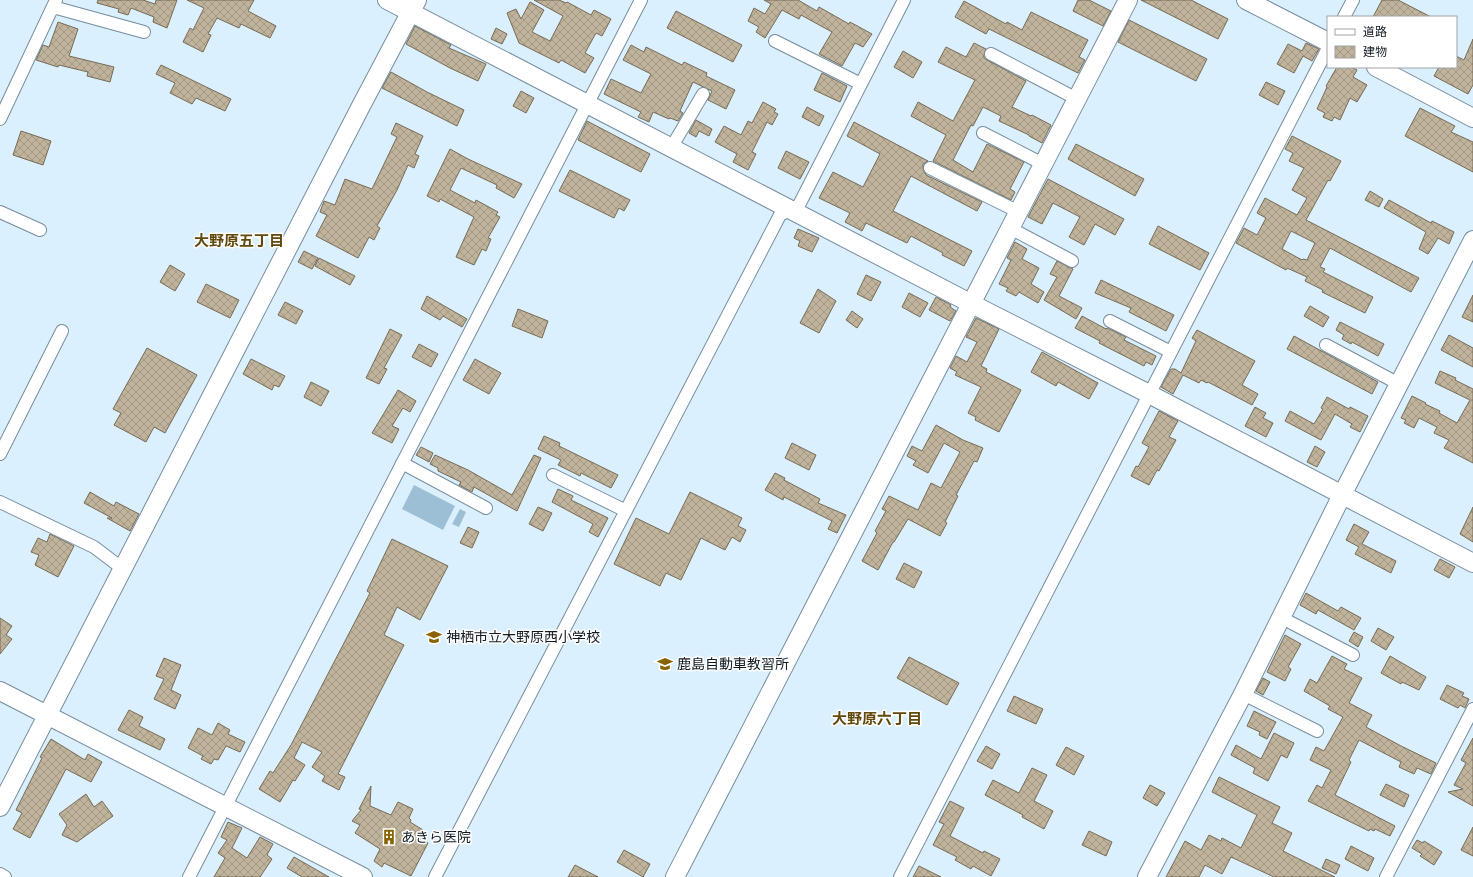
<svg xmlns="http://www.w3.org/2000/svg" width="1473" height="877" font-family="Poppins,'Noto Sans JP',sans-serif">
  <style>
    .garden { fill: #9dbfd5 }
    .building { fill: url(#building-cross-hatch); stroke: #766a54; fill-rule: evenodd }
    .lines { fill: none; stroke-linecap: round; stroke-linejoin: round }
    .street-casing { stroke: #768d9e; stroke-width: 14 }
    .secondary-casing { stroke: #768d9e; stroke-width: 20 }
    .street { stroke: #fff; stroke-width: 12 }
    .secondary { stroke: #fff; stroke-width: 18 }
    .labels { text-anchor: middle; stroke-width: 3; stroke-linejoin: round; paint-order: stroke }
    .poi-label { font-size: 14px; fill: #111a21; stroke: #fff; text-anchor: start }
    .neighbourhood-label { font-size: 15px; font-weight: bold; fill: #62490d; stroke: #fff }
  </style>
  <defs>
    <pattern id="building-cross-hatch" width="8" height="8" patternUnits="userSpaceOnUse"><rect width="8" height="8" fill="#bfb39b"/><path d="M0 0l8 8M0 8l8-8" fill="none" stroke="#a39985"/></pattern>
  </defs>
  <rect width="100%" height="100%" fill="#dbf0fe"/>
  <path class="garden" d="M414,485L455,506L443,530L402,509Z
    M460,509L466,512L459,527L452,524Z"/>
  <path class="building" d="M98,0H143L155,4L156,0H177L167,28L153,22L154,17L131,8L128,15L118,12L119,9L97,3Z
    M187,0H254L248,11L276,26L270,38L241,24L239,28L217,18L208,34L211,35L203,52L183,42L190,28L193,30L204,8Z
    M534,0H559L566,3L567,2L591,15L594,10L611,19L602,36L596,33L585,53L594,58L585,73L561,60L559,63L519,43L507,13L516,9L521,19L530,2L544,10L532,32L550,41L563,16Z
    M764,0H798L817,11L819,7L849,24L850,22L872,34L863,47L855,43L842,66L819,54L832,32L801,15L799,19L782,10L765,38L756,32L759,27L748,21L754,8L765,14L771,4Z
    M1078,0H1089L1111,11L1103,26L1073,11Z
    M1141,0H1191L1228,19L1218,39Z
    M1382,0H1398L1431,17H1373Z
    M964,1L1006,24L1007,22L1022,30L1031,12L1088,40L1079,57L1085,60L1078,73L989,29L986,34L955,17Z
    M676,11L742,45L733,62L667,28Z
    M1129,20L1207,59L1196,81L1118,42Z
    M58,22L78,29L69,56L114,67L110,82L87,76L88,72L59,65L58,67L36,60L43,45L49,47Z
    M415,26L451,45L449,48L486,64L478,81L450,68L406,44Z
    M496,28L507,34L502,44L491,39Z
    M1473,39V85L1468,94L1434,76L1439,67H1456V56L1464,60Z
    M974,43L986,49L984,55V58L987,60L1026,81L1012,107L1031,116L1032,115L1051,125L1042,143L1029,136V135L999,121L1001,116L983,107L973,126L971,125L953,160L973,172L987,144L1024,162L1010,189L1015,192L1011,200L933,161L946,135L911,116L918,102L953,121L975,80L938,62L946,47L966,57Z
    M1306,43L1319,49L1312,61L1303,56L1294,73L1277,64L1288,44L1302,51Z
    M631,45L644,52L646,47L682,65L684,62L707,73L706,76L735,90L726,109L708,100L712,91L693,82L680,111L683,113L678,121L670,118L669,119L653,112L649,122L638,117L641,112L604,94L611,79L641,93L651,74L623,60Z
    M903,51L922,62L913,78L894,67Z
    M161,65L231,99L225,111L196,98L192,104L170,93L175,83L156,74Z
    M1337,67H1351L1357,70L1353,77L1367,85L1357,102L1350,98L1340,120L1334,117L1332,121L1323,117L1325,113L1317,109L1327,87L1326,86Z
    M391,72L427,92L464,110L457,126L382,88Z
    M822,73L847,86L840,102L814,90Z
    M1266,82L1285,91L1278,105L1259,95Z
    M521,91L534,98L526,113L513,106Z
    M763,102L776,109L774,112L778,114L772,125L767,122L752,152L756,154L748,170L733,162L737,154L715,142L724,126L741,135L748,121L752,123Z
    M807,107L824,116L819,126L802,117Z
    M1420,108L1455,126L1451,132L1473,142V172L1405,136Z
    M696,120L712,129L709,136L699,131L696,137L689,133Z
    M587,121L650,154L641,172L578,140Z
    M854,122L928,161L923,164V168L926,175L982,202L977,211L911,176L893,211L972,251L964,266L942,255L943,253L911,236L907,243L866,223L862,231L845,222L850,213L819,198L833,172L863,187L880,154L847,136Z
    M396,123L423,136L415,154L419,156L414,168L408,165L397,190L377,226L380,228L374,240L369,237L358,258L316,236L327,215L320,212L324,201L335,205L345,179L372,189L397,137L391,134Z
    M21,131L51,141L43,165L13,155Z
    M1292,136L1341,161L1330,181L1328,180L1306,220L1419,278L1411,292L1330,248L1320,267L1325,269L1323,272L1373,297L1365,313L1322,292L1323,290L1305,281L1307,277L1287,268L1286,270L1236,243L1244,228L1257,235L1266,218L1257,213L1265,198L1297,215L1307,198L1292,190L1304,168L1289,161L1293,153L1285,149ZM1291,231L1315,243L1307,260L1303,259L1302,260L1282,249Z
    M1076,144L1144,179L1135,196L1068,159Z
    M450,149L468,159L522,184L514,198L496,188L497,185L461,168L450,190L475,203L476,200L498,212L496,215L500,217L488,238L491,239L486,251L482,249L474,265L456,257L474,217L440,199L439,202L427,196Z
    M786,151L809,162L800,179L778,168Z
    M570,170L630,200L624,211L619,208L614,218L559,191Z
    M1048,179L1124,219L1115,235L1095,224L1084,245L1069,237L1080,217L1053,203L1042,224L1028,217Z
    M1370,191L1383,199L1379,207L1365,200Z
    M1389,200L1431,223L1432,221L1454,232L1449,244L1438,238L1428,254L1419,249L1426,232L1384,208Z
    M1158,226L1209,253L1200,270L1149,244Z
    M798,229L819,238L812,252L798,246L800,241L794,238Z
    M1015,242L1027,249L1022,259L1039,268L1031,284L1044,292L1038,303L1019,292L1016,296L1006,291L1008,288L999,284L1011,260L1007,258Z
    M304,251L318,258L312,269L298,262Z
    M319,258L355,276L350,285L315,266Z
    M1057,261L1073,269L1059,296L1082,308L1076,319L1044,300L1057,277L1050,274Z
    M170,265L185,274L175,291L160,282Z
    M866,275L881,282L871,301L857,294Z
    M1101,280L1174,315L1166,331L1129,312L1131,308L1095,293Z
    M206,284L239,300L230,318L197,302Z
    M818,289L836,301L819,333L800,323Z
    M909,293L928,303L920,317L902,307Z
    M1473,295V322L1462,317Z
    M427,296L467,319L462,327L443,316L440,320L421,309Z
    M936,297L951,305L950,307L956,311L950,321L929,310Z
    M285,302L303,311L296,324L278,315Z
    M1310,306L1329,317L1323,327L1304,316Z
    M518,309L548,321L542,338L512,326Z
    M852,311L863,319L857,328L846,320Z
    M1082,316L1106,329L1107,328L1126,337L1124,340L1156,356L1152,365L1146,362L1144,366L1099,343L1100,341L1075,328Z
    M976,318L999,329L981,366L987,369L986,372L1021,390L999,432L975,420L976,417L968,413L981,387L955,375L957,372L950,368L956,356L967,362L977,342L966,337Z
    M1340,322L1384,344L1378,356L1352,342L1351,344L1342,339L1344,335L1336,330Z
    M390,329L402,335L384,368L387,369L379,384L366,378Z
    M1197,330L1255,361L1242,385L1258,394L1252,405L1208,382L1207,383L1201,380L1199,383L1183,375L1173,394L1161,387L1171,369H1175L1181,373L1196,341L1192,338Z
    M1449,335L1473,348V367L1441,350Z
    M1294,336L1378,382L1372,394L1287,349Z
    M419,344L438,354L431,367L412,357Z
    M147,348L197,375L165,433L154,427L146,442L114,425L121,413L113,409Z
    M1042,352L1098,383L1089,399L1058,382L1056,386L1031,372Z
    M251,359L285,376L279,387L274,385L272,390L243,374Z
    M475,359L501,373L489,394L463,380Z
    M1440,371L1456,378L1455,380L1473,389V463L1444,448L1449,440L1434,433L1437,427L1419,418L1414,428L1404,423L1406,420L1401,418L1412,396L1426,403L1425,404L1440,411L1439,413L1457,423L1470,400L1435,383Z
    M311,382L329,391L321,406L304,397Z
    M398,390L416,401L410,412L403,408L392,426L399,429L392,443L372,433Z
    M1327,397L1349,409L1350,407L1368,416L1360,432L1350,427L1352,424L1335,414L1321,440L1285,421L1290,411L1314,424L1323,409L1321,408Z
    M1255,407L1266,413L1263,418L1273,423L1266,437L1245,426Z
    M1159,411L1178,421L1169,437L1176,440L1159,471L1157,470L1149,485L1131,476L1136,466L1138,467L1149,447L1142,443Z
    M936,425L963,440L983,448L977,462L974,461L956,495L958,496L945,522L947,523L940,536L908,519L894,542H893L878,570L862,561L877,533L875,531L886,511L882,509L889,496L918,510L931,483L941,488L960,452L944,443L928,473L913,465L916,461L907,456L912,446L922,451Z
    M544,436L560,443L559,446L618,475L611,488L581,473L580,476L558,465L561,460L538,449Z
    M792,443L816,455L809,470L785,458Z
    M1315,446L1325,452L1317,467L1307,462Z
    M421,447L433,453L429,462L416,455Z
    M435,455L468,470L512,495L534,455L541,458L517,511L474,487L472,492L459,485L461,482L438,471V468L430,464Z
    M775,473L785,478L784,480L820,499L818,503L846,515L837,533L828,529L832,521L784,497L783,500L765,490Z
    M558,489L573,496L571,500L608,518L598,537L589,532L593,524L552,502Z
    M90,492L114,506L116,502L139,514L130,531L107,518H112L84,503Z
    M690,492L742,518L738,526L746,530L740,542L732,537L725,550L701,538L681,580L666,573L660,586L614,564L636,518L669,534Z
    M538,507L552,513L543,531L529,524Z
    M1473,507V542L1460,534Z
    M1354,524L1369,532L1362,544L1396,561L1391,573L1355,554L1359,547L1346,540Z
    M468,527L479,532L472,548L460,543Z
    M50,534L74,546L58,577L35,565L39,555L31,552L38,538L47,542Z
    M392,539L448,566L420,620L397,607L384,635L404,645L338,774L345,777L339,790L322,781L325,776L312,767L322,752L302,742L294,758L305,765L295,781L293,780L280,802L259,789L270,771L273,773L291,745L370,593L367,591Z
    M1440,559L1455,567L1449,578L1434,570Z
    M904,563L922,572L914,588L896,579Z
    M1306,593L1338,611L1341,607L1361,618L1354,630L1318,610L1316,614L1300,605Z
    M0,618L12,626L6,635L12,639L0,654Z
    M1378,628L1394,637L1386,650L1371,641Z
    M1354,632L1363,637L1358,647L1349,641Z
    M1285,635L1301,644L1288,667L1291,669L1285,681L1267,672Z
    M1332,656L1347,664L1344,669L1362,678L1349,703L1372,715L1366,727L1401,746L1436,763L1431,774L1417,768L1414,774L1399,767L1401,762L1359,740L1349,760L1351,762L1335,795L1395,826L1390,836L1375,829L1374,831L1370,829L1369,831L1308,801L1317,785L1322,788L1331,770L1310,760L1316,747L1324,751L1343,717L1328,709L1330,706L1304,691L1310,679L1317,683Z
    M1390,656L1426,677L1419,690L1402,682L1401,684L1381,673Z
    M909,657L959,683L947,705L897,678Z
    M164,658L181,665L171,690L181,695L175,709L154,699L164,679L156,676Z
    M1263,678L1270,682L1263,695L1256,691Z
    M1447,685L1464,693L1462,696L1469,699L1465,708L1460,705L1458,708L1440,699Z
    M1014,696L1043,709L1036,724L1007,711Z
    M129,710L143,717L139,726L165,739L160,750L118,730Z
    M1254,711L1276,722L1267,739L1259,735L1260,732L1247,726Z
    M218,723L230,730L228,734L245,742L240,752L226,746L218,760L214,759L211,764L201,759L203,756L188,748L198,728L212,735Z
    M1274,733L1294,743L1287,758L1281,755L1268,781L1253,773L1255,768L1231,755L1236,745L1261,759Z
    M1473,738V806L1448,792L1463,789L1454,785L1466,763L1461,760Z
    M51,739L85,760L88,754L102,762L91,782L66,769L30,838L13,829L22,813L16,810L42,758L40,757Z
    M986,746L1000,754L992,769L977,761Z
    M1066,747L1084,756L1074,775L1056,765Z
    M1032,768L1047,775L1034,801L1053,811L1044,829L1022,817L1023,815L985,795L993,780L1019,793Z
    M1219,777L1280,807L1272,823L1292,833L1283,851L1335,877H1274L1231,857L1222,874L1205,865L1199,877H1166L1185,841L1201,850L1209,835L1221,841L1222,838L1241,848L1257,815L1212,792Z
    M1386,784L1409,795L1404,807L1380,795Z
    M1150,785L1165,793L1157,806L1143,798Z
    M371,786L370,806L391,815L398,802L413,809L409,818L411,820L410,822L423,830L420,838L428,843L411,876L384,863L382,867L374,861L380,849L355,833L360,825L352,821L361,810L359,809Z
    M86,794L94,807L102,801L113,816L77,842L62,835L67,825L59,814Z
    M950,801L964,808L950,836L983,853L984,851L1000,859L991,876L973,866L971,869L955,860L957,857L933,845L944,824L939,822Z
    M228,822L242,828L232,848L247,858L260,837L273,844L267,855L272,859L260,877H214L225,858L218,853L227,840L221,837Z
    M1473,827V856L1461,850Z
    M1089,831L1112,842L1106,856L1082,845Z
    M1417,840L1423,843L1424,841L1442,852L1434,865L1420,856L1422,854L1412,848Z
    M1351,846L1374,858L1368,871L1345,859Z
    M624,850L650,864L643,877L617,862Z
    M294,857L329,877H302L287,868Z
    M1326,859L1340,865L1336,874L1322,868Z
    M575,865L598,877H568Z
    M919,866L941,877H913Z"/>
  <g class="lines">
    <g class="street-casing">
      <path id="street" d="M53,7L144,32
        M1344,17L1353,0
        M775,41L861,84
        M991,54L1077,99
        M0,119L56,0
        M983,133L1043,164
        M671,148L703,94
        M930,168L1019,212
        M0,212L40,230
        M1010,228L1072,261
        M1110,321L1171,352
        M1326,345L1399,384
        M0,454L62,331
        M402,463L486,508
        M553,475L626,511
        M0,502L94,547L123,569
        M1282,618L1353,655
        M1243,694L1317,731
        M0,874L5,877
        M189,877L641,0
        M435,877L780,215L799,205L904,0
        M900,877L1328,48
        M1386,877L1473,709"/>
    </g>
    <g class="secondary-casing">
      <path id="secondary" d="M387,0L972,304L1149,394L1473,563
        M1246,0L1328,42
        M1376,67L1473,118
        M0,691L363,877
        M0,807L361,106L417,0
        M675,877L1128,0
        M1147,877L1243,694L1342,495L1473,240"/>
    </g>
    <use href="#street" class="street"/>
    <use href="#secondary" class="secondary"/>
  </g>
  <defs>
    <g id="school-bare" transform="scale(1.2)"><path d="M0-5L7-2L0 1L-7-2ZM-4 1L0 2.5L4 1V4Q0 6-4 4Z" fill="#886300" stroke="#fff" stroke-width="2.5" paint-order="stroke"/></g>
    <g id="building-bare" transform="scale(1.2)"><path d="M-4-6H4V6H1V3H-1V6H-4ZM-2.5-4.3h1.7v1.8h-1.7ZM.8-4.3h1.7v1.8H.8ZM-2.5-1h1.7V.8h-1.7ZM.8-1h1.7V.8H.8Z" fill="#886300" stroke="#fff" stroke-width="2.5" paint-order="stroke"/></g>
  </defs>
  <g fill-rule="evenodd">
    <use href="#school-bare" x="434" y="637"/>
    <use href="#school-bare" x="665" y="664"/>
    <use href="#building-bare" x="389" y="837"/>
  </g>
  <g class="labels">
    <g class="poi-label">
      <text x="446" y="642">神栖市立大野原西小学校</text>
      <text x="677" y="669">鹿島自動車教習所</text>
      <text x="401" y="842">あきら医院</text>
    </g>
    <g class="neighbourhood-label">
      <text x="239" y="246">大野原五丁目</text>
      <text x="877" y="724">大野原六丁目</text>
    </g>
  </g>
  <rect x="1327" y="16" width="130" height="52" fill="#ffffff" stroke="#a0a3a6"/>
  <rect x="1335" y="29" width="20" height="6" fill="#ffffff" stroke="#a0a3a6"/>
  <text x="1363" y="36" font-size="12" fill="#111a21">道路</text>
  <rect x="1335" y="46" width="20" height="12" fill="url(#building-cross-hatch)" stroke="#a0a3a6"/>
  <text x="1363" y="56" font-size="12" fill="#111a21">建物</text>
</svg>
